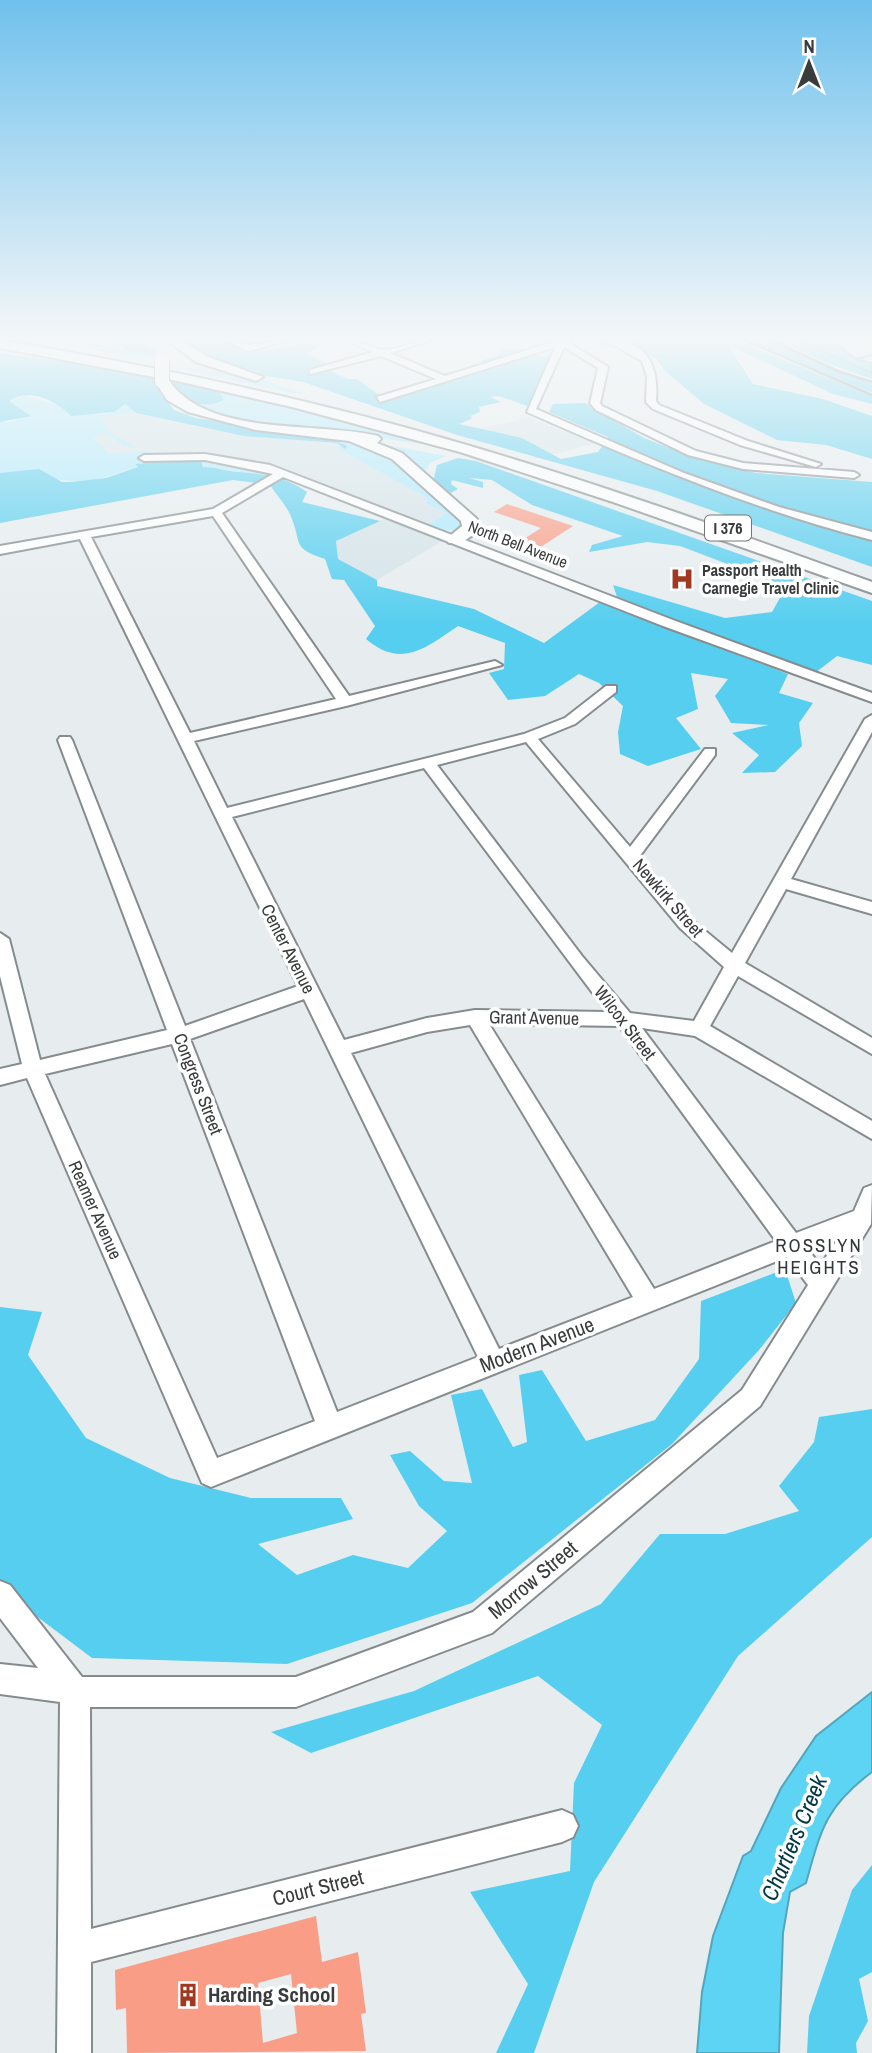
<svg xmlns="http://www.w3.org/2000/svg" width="872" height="2053" font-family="'Archivo Narrow',sans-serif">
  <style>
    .built { fill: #d4e3e8 }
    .green { fill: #aaeafe }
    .forest { fill: #56ceef }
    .water { fill: #5dd4f4; stroke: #52a6bd; stroke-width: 2 }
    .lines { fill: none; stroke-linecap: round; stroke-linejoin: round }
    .stream { stroke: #52a6bd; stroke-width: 2.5 }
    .building { fill: #f99d86; fill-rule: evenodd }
    .minor-casing { stroke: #868c8e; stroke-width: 4 }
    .highway-casing { stroke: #868c8e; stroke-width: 4 }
    .minor { fill: #fff; fill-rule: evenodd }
    .highway { fill: #fff; fill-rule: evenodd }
    .rail { stroke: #7b7f80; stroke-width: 2.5 }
    .highway-bridge-casing { stroke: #868c8e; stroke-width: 16; stroke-linecap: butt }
    .highway-bridge { stroke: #fff; stroke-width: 14 }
    .labels { text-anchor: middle; stroke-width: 7; stroke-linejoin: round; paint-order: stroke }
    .shield { fill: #fff; stroke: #747676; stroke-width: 2 }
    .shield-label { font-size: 16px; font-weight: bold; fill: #393b3c }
    .far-street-label { font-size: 16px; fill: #393b3c; stroke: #fff }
    .far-poi-label { font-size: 16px; font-weight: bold; fill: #393b3c; stroke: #fff; text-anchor: start }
    .street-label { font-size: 18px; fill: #393b3c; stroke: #fff }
    .neighbourhood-label { font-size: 19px; letter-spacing: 2px; fill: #323739; stroke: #fff }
    .near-street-label { font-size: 21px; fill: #393b3c; stroke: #fff }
    .near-poi-label { font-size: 21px; font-weight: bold; fill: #393b3c; stroke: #fff; text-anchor: start }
    .near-water-label { font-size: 23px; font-style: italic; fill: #003845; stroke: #fff }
  </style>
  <rect width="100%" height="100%" fill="#e7edef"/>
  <path class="built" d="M136,413L244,436L337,443L451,512L444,540L377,580L338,559L336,541L396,513L257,460L191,454L94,458L56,417Z
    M528,418L595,443L552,455L522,438L478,429Z"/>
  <path class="green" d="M42,339L82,342L98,347L91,342L104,341L124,346L127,352L147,355L148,339H154L156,357L138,359Z
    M175,350L303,393L297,394L167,366L222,372L193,363Z
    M185,382L305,409L438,446L231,419L214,415L180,395L224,400L219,392Z
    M25,396L99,415L114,412L125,404L136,413L100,417L109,431L136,448L123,446L106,433L92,437L109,454L148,451L153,454L144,455L235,462L272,473L271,476L164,461H142C138,469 132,468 124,471C70,492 51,473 0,473V422H11L29,414L9,401Z
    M323,436C388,441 422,481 467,522L459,531L440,530L430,524L447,513L427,504L426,497L335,447L347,446Z
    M376,443L446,456L430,463L427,470L419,471Z"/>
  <path class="forest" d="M56,339H148L147,348L156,352L147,355L127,352L124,346L94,342L104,347H98Z
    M183,339H218L257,351L306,344L321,345L307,354L330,365L329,370L348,379H357L379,395L415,393L469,374L483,360L497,356L501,350L529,348L535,355L558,359L527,406L499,396L490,397L501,402L479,407L480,412L470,416L473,418L459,424L522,438L561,459L598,452L608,437L549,412L553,404L585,403L644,438L693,457L756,473L872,482V567L657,491L457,435L303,382L267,376L196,352Z
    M573,339H733L872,396V404L833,394L728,345L753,384L823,399L872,416V459L826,445L777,440L704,404L665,371L656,358Z
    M744,339H765L872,384V393L802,366Z
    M776,339C802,339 845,364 872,373V379L826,363Z
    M0,353L156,375L159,391L174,410L196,418L323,436L347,446L345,449L337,443L244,436L136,413L125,404L114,412L71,416C57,401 29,387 9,401L31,416L0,422Z
    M168,379L219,392L224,400C199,412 182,398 168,379Z
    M458,458L476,461L872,601V665L837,656L815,673L617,597L613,585L725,618L772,612L781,596L759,576L680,546L647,542L589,552L592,545L623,536L532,505L492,480L469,478L483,482V488L452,480L451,484L458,489L451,493L433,482L437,465Z
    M179,460L201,462L203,467C215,467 226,471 238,472C264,474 285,476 307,492L302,502L380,521L336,541L338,559L377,580V586L474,609L544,643L600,602L788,674L779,693L813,703L799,723L802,746L775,772L742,773L759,755L732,733L769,725L731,723L715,696L728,679L691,673L698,709L676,718L701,749L648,766L620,754L618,732L623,706L599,683L579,674L545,696L508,700L489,673L504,669L505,643L458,626C426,648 401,669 366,639L375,626L344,580L332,579L325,559C292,548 302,545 292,519C288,507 277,496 270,485L233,480L0,523V473L39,469L62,482H70L106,478L138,467L135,464Z
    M785,1269L796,1303L759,1350L672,1444L472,1603L287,1664L92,1658L27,1609L0,1616V1307L42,1312L28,1355L86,1438L170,1478L251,1498H341L353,1519L258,1544L297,1575L353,1555L408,1568L447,1531L419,1506L390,1455L410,1451L444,1481L472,1483L451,1395L482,1389L513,1447L527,1442L519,1375L542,1370L586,1441L655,1420L699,1359L701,1301Z
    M872,1409V1537L738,1656L594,1882L534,2053H496L528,1984L470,1892L570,1871L574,1783L602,1725L538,1676L311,1753L271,1732L414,1691L601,1604L660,1534H725L799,1511L779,1486L814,1442L819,1417Z
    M872,1865V1972L859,1979L868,2021L856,2043L857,2053H807L809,2016L852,1890Z"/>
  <path class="water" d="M794,339H829L856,359L872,363V373Z
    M872,1692V1772C825,1807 821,1830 806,1883L790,1892L783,1933L779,2053H697L702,1992L713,1936L743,1856L751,1851L781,1788L816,1736Z"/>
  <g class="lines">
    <path class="stream" d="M856,359L872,355"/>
  </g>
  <path class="building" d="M507,504L573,526L536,550L530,549L516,544L541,528L494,512Z
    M316,1916L322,1962L358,1952L366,2013L361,2014L366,2051L127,2053L126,2008L116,2010L115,1970ZM291,1974L297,2033L263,2043L258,1983Z"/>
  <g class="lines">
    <g class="minor-casing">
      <path id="minor" d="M222,339H233L250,345L292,339L249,351Z
        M344,339C358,339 370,349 383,350C400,350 416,339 434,339L390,353L445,376L559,340L573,339L569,343L608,367L600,403L602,406L696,451L743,463L854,472L859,475L854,478L743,469L688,455L596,410L590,403L598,368L564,347L536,409L684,473L779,507L872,532V540C752,509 640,462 527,412L555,347L380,402L377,397L436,379L381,356L310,374V370L373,352Z
        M603,339C645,339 659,362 656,401L659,405L748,441L821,464L816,467L740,445L653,409L646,402L647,376L642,361Z
        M205,454L270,465L673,620L872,693V702L663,626L283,477L222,513L349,696L495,661L502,665L346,706L194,741L227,808L524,734L565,718L606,686H616V692L575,724L538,739L630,847L705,749H715V755L639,857L692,920L732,953L865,719L872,715V732L791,879L872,902V914L786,889L745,963L872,1038V1054L738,976L710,1026L872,1121V1139L695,1036L642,1028L796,1233L854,1211L864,1188L872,1185L871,1224L760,1406L492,1633L296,1707H90L91,1929L562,1810L573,1815L578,1826L573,1837L562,1842L91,1962V2053H57L60,1702L0,1694V1664L38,1668L0,1618V1581L10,1585L82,1677H296L473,1612L742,1390L808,1285L787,1257L211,1487L202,1483L27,1078L0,1085V1069L22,1064L0,976V933L9,939L40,1060L167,1030L58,740L60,737H70L72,740L185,1026L298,986L80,539L0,554V546L213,509L273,474L205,460L144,461L139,458L144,455ZM213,516L336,699L190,733L91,537ZM526,742L680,928L724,967L694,1021L630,1013L582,956L437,765ZM424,768L607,1012L475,1010L427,1018L344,1040L232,817ZM304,999L478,1357L337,1412L190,1039ZM489,1024L619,1026L776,1241L654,1289ZM470,1025L633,1297L499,1349L351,1053L427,1032ZM172,1044L315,1421L217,1458L45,1074ZM839,1237L820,1266L808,1249Z"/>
    </g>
    <g class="highway-casing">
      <path id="highway" d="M165,339H179L206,356L263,377L256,381L196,362Z
        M0,340C159,367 316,400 470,446C606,486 739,534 872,582V593L613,502L460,452L292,407L168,379C206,438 318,421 378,436L381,439L377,443L402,453L477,519V532L461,543H449L446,539L462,526L461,521L392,459L349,441L256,430L188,412L167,400L155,381L159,378L0,348Z"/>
    </g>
    <use href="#minor" class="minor"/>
    <use href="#highway" class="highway"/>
    <path class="rail" d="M742,339L872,395
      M769,339L838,371L872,382"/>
    <g class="highway-bridge-casing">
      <path id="highway-bridge" d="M162,361V381"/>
    </g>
    <use href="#highway-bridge" class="highway-bridge"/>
  </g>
  <linearGradient id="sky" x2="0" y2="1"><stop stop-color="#70c1ed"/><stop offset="0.54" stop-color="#f4f7f8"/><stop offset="1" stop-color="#f4f7f8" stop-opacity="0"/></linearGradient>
  <rect width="872" height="626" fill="url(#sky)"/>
  <defs>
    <g id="hospital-bare" transform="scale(1.89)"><path d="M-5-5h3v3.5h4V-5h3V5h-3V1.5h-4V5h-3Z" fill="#a13920" stroke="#fff" stroke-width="2.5" paint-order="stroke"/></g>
    <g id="building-bare" transform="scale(1.89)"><path d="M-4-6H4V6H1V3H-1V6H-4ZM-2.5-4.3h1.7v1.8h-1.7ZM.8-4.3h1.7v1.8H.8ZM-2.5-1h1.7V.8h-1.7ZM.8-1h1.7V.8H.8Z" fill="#a13920" stroke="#fff" stroke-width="2.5" paint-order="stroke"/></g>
  </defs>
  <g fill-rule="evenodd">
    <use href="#hospital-bare" x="682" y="579"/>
    <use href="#building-bare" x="188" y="1995"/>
  </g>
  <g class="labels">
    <rect class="shield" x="705" y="515.5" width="46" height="25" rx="5"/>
    <g class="shield-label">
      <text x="728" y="534">I 376</text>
    </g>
    <g class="far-street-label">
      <text transform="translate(518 544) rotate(21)" y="6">North Bell Avenue</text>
    </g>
    <g class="far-poi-label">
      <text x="702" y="576">Passport Health<tspan x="702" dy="18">Carnegie Travel Clinic</tspan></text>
    </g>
    <g class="street-label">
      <text transform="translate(668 898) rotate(49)" y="6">Newkirk Street</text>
      <text transform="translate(288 949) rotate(63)" y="6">Center Avenue</text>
      <text transform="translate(534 1018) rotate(1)" y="6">Grant Avenue</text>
      <text transform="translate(625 1023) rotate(52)" y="6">Wilcox Street</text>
      <text transform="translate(198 1084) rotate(69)" y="6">Congress Street</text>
      <text transform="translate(95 1210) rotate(66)" y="6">Reamer Avenue</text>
    </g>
    <g class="neighbourhood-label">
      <text x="819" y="1252">ROSSLYN<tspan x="819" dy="22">HEIGHTS</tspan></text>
    </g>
    <g class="near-street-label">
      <text transform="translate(537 1345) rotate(-21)" y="7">Modern Avenue</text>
      <text transform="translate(533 1580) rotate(-40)" y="7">Morrow Street</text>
      <text transform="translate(318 1888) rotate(-14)" y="7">Court Street</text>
    </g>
    <g class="near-poi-label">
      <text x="208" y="2002">Harding School</text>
    </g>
    <g class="near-water-label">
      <text transform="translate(794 1838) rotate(-67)" y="8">Chartiers Creek</text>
    </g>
  </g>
  <g transform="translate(809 63)" stroke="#ffffff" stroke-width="5" paint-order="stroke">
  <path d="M0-5L12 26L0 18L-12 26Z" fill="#393b3c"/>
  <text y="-10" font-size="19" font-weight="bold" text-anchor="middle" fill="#393b3c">N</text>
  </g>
</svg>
